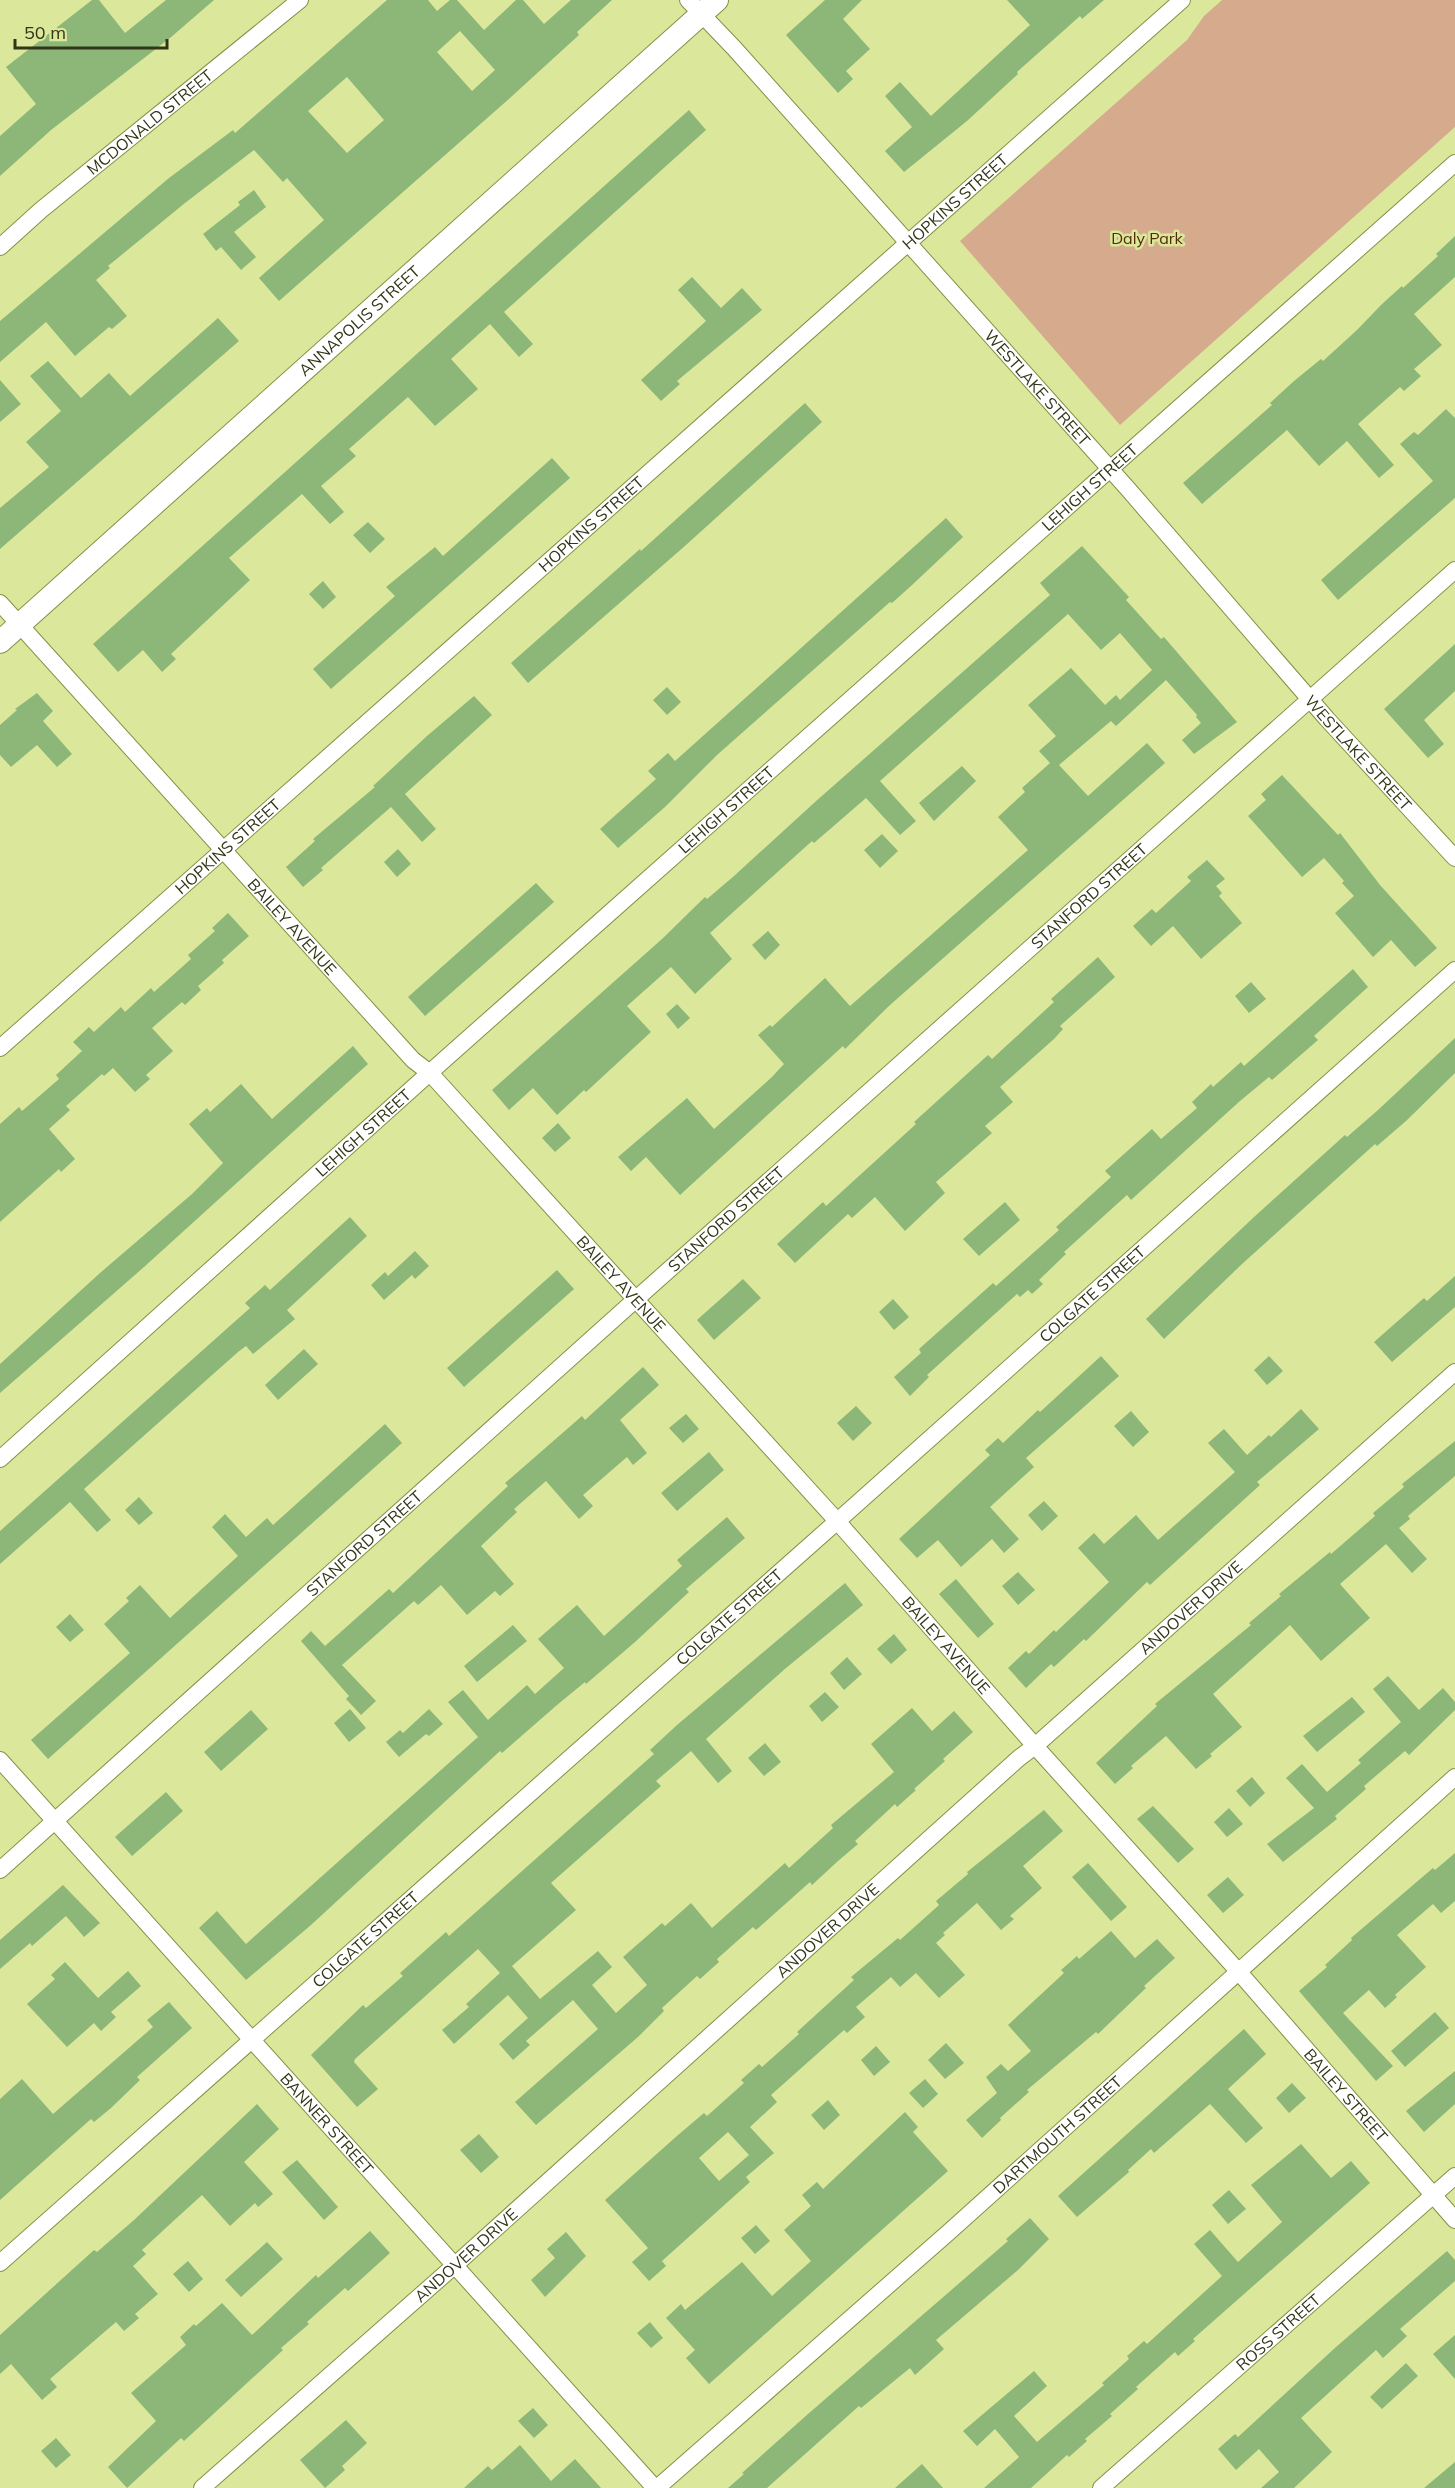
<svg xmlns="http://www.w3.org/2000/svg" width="1455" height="2488" font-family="Mulish,sans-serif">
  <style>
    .green { fill: #d6ab8d }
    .building { fill: #8cb778; fill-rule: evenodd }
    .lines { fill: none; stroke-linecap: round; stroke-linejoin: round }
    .street-casing { stroke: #859045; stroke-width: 18 }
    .secondary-casing { stroke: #859045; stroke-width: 24 }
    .street { stroke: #fff; stroke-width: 16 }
    .secondary { stroke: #fff; stroke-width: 22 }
    .labels { text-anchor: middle; stroke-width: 5; stroke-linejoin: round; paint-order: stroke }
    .street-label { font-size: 16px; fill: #313616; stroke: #dbe89b }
    .park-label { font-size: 16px; fill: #552a04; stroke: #dbe89b }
  </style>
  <rect width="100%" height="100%" fill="#dbe89b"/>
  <path class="green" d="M1222,0H1455V127L1120,425L960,241L1187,40L1204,16Z"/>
  <path class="building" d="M92,0H99L125,33L166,0H214L170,38L51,130L0,176V136L36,104L6,67Z
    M387,0H428L437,11L450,0H457L484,30L516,0H523L544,24L571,0H612L577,32L579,35L511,97L279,301L259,278L324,220L287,178L283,182L254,150L185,203L108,266L110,268L96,280L127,316L112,329L109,327L75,356L46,322L0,362V321L169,178L233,130L235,133ZM460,31L495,70L472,91L437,52ZM347,77L384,120L347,153L308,111Z
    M825,0H862L843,19L870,49L846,71L853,79L838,93L786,35Z
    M1007,0H1104L1082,19L1080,16L1017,72L1018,74L967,121L904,172L885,151L912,127L885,96L900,82L931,116L1030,25Z
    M689,110L706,130L504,312L533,344L519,357L490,324L451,359L478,389L435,426L408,397L349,449L356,456L321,486L344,512L330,524L302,494L229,558L250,580L171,654L176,659L162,672L143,650L118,672L93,644Z
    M254,190L266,207L234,232L256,257L241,270L221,247L216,251L203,234L240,205L238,202Z
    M1455,236V277L1414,314L1442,345L1414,369L1421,376L1404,391L1400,387L1358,424L1394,465L1379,478L1347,441L1319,466L1287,430L1202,504L1183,483L1272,405L1270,403L1294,381L1321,359L1323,361L1357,330L1382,304L1402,286L1403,288L1438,256L1436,254Z
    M692,277L721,308L742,288L762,310L677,381L680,384L661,401L641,380L706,321L678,290Z
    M218,318L239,341L0,549V508L49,467L26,442L61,411L30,376L48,361L81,398L109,373L130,396Z
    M0,380L21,404L0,422Z
    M805,403L822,422L686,545L528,683L511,663L640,549L641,551Z
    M1446,409L1455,418V498L1338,600L1321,580L1433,481L1400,444L1414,432L1418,435Z
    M552,458L570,478L331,689L313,669L395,596L386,587L435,547L443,556Z
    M946,518L963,537L911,586L892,603L890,602L717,755L665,807L618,848L600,829L656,779L648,771L668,753L675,761Z
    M368,522L385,539L370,553L353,535Z
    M1082,546L1129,597L1126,600L1161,639L1164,637L1237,722L1194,754L1182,740L1201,723L1196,717L1197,715L1166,680L1116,726L1111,721L1059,765L1088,796L1147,743L1165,763L890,1005L845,1049L843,1046L808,1078L680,1195L646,1157L631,1171L618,1157L687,1098L714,1129L772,1077L784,1064L758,1035L770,1025L772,1027L825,978L850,1006L1028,850L998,817L1025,792L1022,788L1050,763L1039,751L1056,736L1028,705L1071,668L1105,705L1116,695L1120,700L1152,670L1120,633L1101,650L1068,614L880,781L916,821L900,835L866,798L814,843L812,841L710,933L732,959L695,994L671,967L627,1006L651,1032L586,1092L584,1090L557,1115L533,1088L509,1110L492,1090L662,939L705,897L707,899L734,876L815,802L1050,595L1040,583Z
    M323,581L336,597L323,609L309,594Z
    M1455,644V691L1424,720L1444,744L1428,758L1384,709Z
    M667,687L681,702L667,715L653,700Z
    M37,693L53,711L43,721L72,754L57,767L37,745L11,767L0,755V725L17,710L15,709Z
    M474,696L492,715L405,794L436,829L422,842L391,807L321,868L323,870L303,887L286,867L315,841L313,839L375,787L373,786L427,736Z
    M962,766L976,781L934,821L919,803Z
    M1282,775L1338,835L1340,833L1380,885L1437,948L1415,967L1391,940L1373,957L1335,913L1354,896L1342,883L1344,881L1324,858L1302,877L1248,816L1266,800L1261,794Z
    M882,834L898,851L880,868L864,850Z
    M398,849L411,864L397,877L384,862Z
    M1207,860L1225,879L1216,886L1222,893L1219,896L1242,923L1201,959L1173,926L1151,946L1133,926L1152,909L1156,913L1191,881L1187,877Z
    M536,883L554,902L425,1016L408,997Z
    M228,913L249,936L222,960L224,963L198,986L201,990L185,1005L182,1002L152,1028L173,1051L146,1075L150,1079L135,1092L113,1068L104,1076L102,1074L66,1106L70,1110L49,1129L75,1159L61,1172L59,1169L0,1222V1124L19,1107L22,1111L59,1079L56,1075L82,1051L73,1042L89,1027L94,1032L121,1007L125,1012L151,988L154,992L191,959L188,955L215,931L212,928Z
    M768,931L780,945L765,960L752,945Z
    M1098,957L1115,977L1060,1026L1063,1029L1054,1039L1000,1087L1013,1102L985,1126L992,1133L936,1182L945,1193L905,1231L875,1197L852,1218L848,1214L795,1263L777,1244L823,1202L826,1206L916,1124L914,1122L988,1055L992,1059L1054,1002L1051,999Z
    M1353,969L1368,987L1314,1036L1318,1040L1272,1080L1269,1077L1240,1101L1131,1200L1127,1195L1064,1252L1066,1254L1039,1280L1043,1284L1032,1294L1028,1290L1020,1297L1017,1294L927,1375L929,1377L910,1396L894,1377L921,1353L919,1349L993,1283L996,1286L1059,1230L1056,1227L1111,1177L1105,1171L1152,1129L1161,1139L1197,1108L1192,1102L1211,1084L1213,1087L1241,1062L1244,1066Z
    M1251,982L1266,999L1249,1013L1235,996Z
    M677,1004L690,1018L678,1029L666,1014Z
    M1455,1038V1073L1406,1121L1377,1146L1375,1144L1242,1264L1164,1339L1146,1319L1254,1217L1345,1135L1347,1137L1378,1110Z
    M353,1046L368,1064L144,1267L0,1393V1364L100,1273L192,1194L223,1163L189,1124L207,1108L210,1112L241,1084L272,1119Z
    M558,1123L571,1138L555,1152L542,1138Z
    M1005,1202L1020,1220L979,1256L963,1239Z
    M350,1217L367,1236L287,1310L295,1319L253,1354L246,1346L238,1352L84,1489L111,1520L97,1532L70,1502L0,1564V1531L250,1308L245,1303L265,1285L270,1290Z
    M415,1251L429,1266L415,1279L412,1275L384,1300L371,1285L385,1272L388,1276Z
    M557,1270L574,1289L464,1387L447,1368Z
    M1455,1276V1307L1392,1362L1374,1342L1424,1298L1427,1301Z
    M743,1279L761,1298L714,1340L697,1320Z
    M893,1299L909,1317L894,1330L879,1312Z
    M304,1349L318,1364L278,1400L265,1385Z
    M1101,1356L1119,1376L1026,1458L1034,1467L990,1507L1019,1539L1004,1553L992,1539L961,1567L938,1540L917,1558L899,1539L990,1455L985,1450L998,1438L1003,1443L1038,1410L1040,1412Z
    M1269,1356L1283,1371L1267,1385L1254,1370Z
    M643,1367L659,1385L620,1420L647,1453L633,1465L627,1457L583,1495L593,1506L579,1519L546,1481L514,1509L517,1512L481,1546L514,1584L500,1596L495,1591L467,1615L441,1585L418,1605L414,1601L342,1665L376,1701L361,1715L346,1699L349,1696L301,1641L311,1631L325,1646L389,1589L393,1593L508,1486L505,1483L582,1416L585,1420Z
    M856,1406L872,1423L853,1441L837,1423Z
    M1301,1409L1319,1429L1257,1482L1260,1485L1150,1585L1147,1582L1086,1641L1084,1639L1054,1667L1051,1664L1026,1688L1008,1668L1026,1651L1029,1654L1054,1630L1056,1632L1109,1582L1078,1548L1094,1533L1104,1544L1136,1515L1158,1540L1235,1472L1208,1443L1224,1429L1247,1455L1269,1435L1271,1437Z
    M1131,1411L1149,1432L1133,1447L1114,1426Z
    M686,1414L699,1429L683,1443L669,1428Z
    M385,1424L402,1443L48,1759L31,1740L130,1653L104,1624L129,1601L126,1598L140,1585L170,1618L238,1556L212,1527L225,1514L246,1537L267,1518L273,1525Z
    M1455,1441V1476L1408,1516L1410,1519L1399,1528L1427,1559L1412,1573L1386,1544L1340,1584L1370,1618L1321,1661L1290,1625L1213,1694L1242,1727L1210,1754L1212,1756L1196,1769L1166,1736L1131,1766L1133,1768L1115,1784L1096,1763L1157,1706L1155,1704L1251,1625L1249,1623L1281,1596L1279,1594L1330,1552L1331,1554L1375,1516L1373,1513L1404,1487L1402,1484Z
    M709,1452L724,1470L677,1511L661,1493Z
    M139,1497L153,1513L139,1525L125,1510Z
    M1044,1501L1058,1516L1042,1531L1028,1515Z
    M727,1517L745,1538L686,1589L689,1592L635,1642L586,1684L585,1682L557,1705L502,1753L500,1751L311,1925L246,1980L199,1928L217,1911L246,1944L478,1737L448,1702L463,1690L488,1720L527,1685L535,1694L564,1668L538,1639L577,1605L604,1636L682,1566L677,1560Z
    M1018,1572L1035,1590L1018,1605L1002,1586Z
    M956,1579L994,1624L978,1638L939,1594Z
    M845,1583L863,1605L786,1668L706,1739L732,1771L718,1783L691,1751L656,1781L661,1786L551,1883L576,1910L512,1966L540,1999L598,1951L612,1967L592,1985L616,2013L647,1985L623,1957L662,1923L665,1926L691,1903L712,1928L785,1863L789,1868L833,1828L831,1825L894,1772L871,1744L912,1708L932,1731L954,1711L973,1732L943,1759L945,1761L914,1789L916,1790L897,1807L895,1804L855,1841L858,1844L838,1861L812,1885L810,1882L756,1930L753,1927L717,1959L719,1962L700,1979L697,1976L662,2008L664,2011L638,2037L536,2125L515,2102L598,2029L573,2000L526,2041L530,2045L513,2060L499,2044L528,2018L508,1995L454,2044L442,2030L469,2007L466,2004L500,1973L478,1949L355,2059L354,2062L378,2089L357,2107L311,2055L363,2005L366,2008L403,1976L400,1973L446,1932L449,1936L654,1754L650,1750L677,1725Z
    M70,1614L84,1630L70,1642L56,1627Z
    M513,1625L527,1641L477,1682L464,1666Z
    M894,1634L907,1650L891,1664L877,1649Z
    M847,1657L862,1674L844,1690L830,1673Z
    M1388,1676L1419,1710L1443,1688L1455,1702V1710L1409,1755L1405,1751L1364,1786L1366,1789L1335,1816L1337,1819L1283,1862L1267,1844L1314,1808L1286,1778L1302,1764L1327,1792L1361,1763L1358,1760L1401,1722L1373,1689Z
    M825,1692L839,1707L822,1722L809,1706Z
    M1352,1697L1365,1712L1317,1752L1303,1736Z
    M350,1709L366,1728L349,1742L334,1723Z
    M429,1709L443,1724L429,1736L426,1734L399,1757L386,1742L400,1730L403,1733Z
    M251,1710L268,1729L221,1771L204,1752Z
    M765,1743L781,1762L764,1776L748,1758Z
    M1252,1777L1265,1793L1250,1807L1236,1791Z
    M166,1792L183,1811L132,1856L115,1837Z
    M1153,1806L1194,1849L1178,1863L1137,1819Z
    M1229,1808L1243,1824L1227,1837L1214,1822Z
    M1044,1810L1063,1831L1023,1866L1042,1888L1010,1916L1014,1919L1001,1930L977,1903L943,1933L945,1935L936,1943L965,1975L939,1998L916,1973L900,1987L891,1977L856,2007L865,2017L847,2033L844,2030L771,2095L777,2102L750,2127L774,2153L746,2177L750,2182L662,2261L666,2266L649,2281L632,2262L648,2248L605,2200L678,2135L704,2113L707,2116L744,2083L741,2080L759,2064L762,2067L799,2034L797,2032L854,1980L851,1977L898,1938L900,1940L939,1905L936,1901L968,1874L967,1872ZM728,2132L749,2155L719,2181L699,2158Z
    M1455,1853V1901L1441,1913L1433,1904L1397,1935L1426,1967L1395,1995L1397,1997L1385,2008L1369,1990L1343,2013L1393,2066L1376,2081L1299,1991L1327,1967L1325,1965L1352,1940L1351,1938L1433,1868L1435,1870Z
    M1088,1863L1127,1907L1111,1921L1072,1877Z
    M1228,1877L1244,1895L1223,1913L1207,1895Z
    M63,1885L100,1923L84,1937L66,1916L32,1946L30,1943L0,1969V1940Z
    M1111,1931L1135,1958L1157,1939L1175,1958L1144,1986L1146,1988L1098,2034L1096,2032L1027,2090L1029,2092L1000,2118L1001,2120L982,2138L966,2120L997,2093L986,2077L1001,2064L1008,2071L1031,2051L1008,2025L1064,1973L1061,1970L1077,1956L1079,1959Z
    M65,1962L98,1998L128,1971L141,1986L111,2012L116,2017L101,2031L94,2023L67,2047L27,2004L55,1979L51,1975Z
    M169,2002L192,2028L137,2077L140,2080L111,2108L94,2122L91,2119L0,2200V2099L22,2079L53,2114L153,2027L147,2020Z
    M1435,2012L1449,2028L1405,2067L1391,2051Z
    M1244,2029L1266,2054L1228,2089L1263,2128L1246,2143L1210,2104L1154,2153L1151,2149L1128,2170L1129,2172L1077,2217L1058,2196Z
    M946,2043L964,2063L945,2079L928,2060Z
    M876,2046L890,2062L874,2076L861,2060Z
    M1455,2071V2104L1424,2132L1406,2111Z
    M925,2079L938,2094L923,2108L909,2093Z
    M1292,2083L1306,2098L1289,2113L1276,2098Z
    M828,2100L840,2115L824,2130L811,2115Z
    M257,2104L279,2129L244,2162L273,2194L258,2207L255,2203L230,2226L202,2195L169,2225L142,2250L146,2254L133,2266L158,2294L135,2314L139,2318L124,2331L116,2322L50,2379L57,2387L42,2400L11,2364L0,2374V2335L94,2250L97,2252L134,2220Z
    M905,2112L918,2127L913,2132L948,2171L709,2384L686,2358L695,2350L666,2318L681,2304L685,2310L742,2262L772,2296L811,2261L784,2230L811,2206L802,2195L817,2182L823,2189Z
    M479,2134L499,2157L481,2173L460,2150Z
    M1301,2144L1331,2178L1351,2161L1370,2183L1193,2339L1195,2341L1178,2356L1175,2352L1136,2387L1138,2389L1110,2414L1112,2416L1085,2439L1087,2441L1069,2457L1067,2455L1031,2488H984L1019,2457L995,2429L977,2446L963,2431L1034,2371L1047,2386L1014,2416L1037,2442L1104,2385L1102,2383L1129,2359L1127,2356L1144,2341L1147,2344L1222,2276L1194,2244L1210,2230L1238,2262L1282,2222L1251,2185Z
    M297,2160L338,2207L324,2220L282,2172Z
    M1229,2190L1246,2209L1228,2224L1212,2205Z
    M1030,2218L1049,2239L1018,2270L936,2340L944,2349L915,2375L910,2368L861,2408L859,2406L767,2488H728L744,2474L742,2473L808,2414L1008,2241L1006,2239Z
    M756,2225L770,2241L755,2254L741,2238Z
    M370,2231L390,2253L348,2291L345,2288L307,2322L309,2324L281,2348L283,2350L184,2441L181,2438L127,2488L108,2467L156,2421L131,2393L186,2345L180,2337L194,2324L196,2326L222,2303L252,2335L316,2275L318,2278Z
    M566,2232L586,2256L545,2297L531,2280L555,2258L547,2249Z
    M267,2242L283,2259L241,2297L225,2280Z
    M1447,2251L1455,2260V2281L1400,2329L1407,2336L1383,2358L1376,2350L1301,2418L1332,2452L1294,2488H1261L1279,2472L1259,2449L1236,2470L1218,2449L1235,2434L1238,2437L1336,2347Z
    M188,2261L203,2279L189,2292L173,2274Z
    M650,2322L663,2338L651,2348L637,2333Z
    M1455,2335V2379L1433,2354Z
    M1406,2363L1418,2376L1382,2409L1370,2397Z
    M533,2408L548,2425L534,2438L518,2421Z
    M346,2420L367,2443L342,2466L345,2470L325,2488L300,2460Z
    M56,2438L71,2455L56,2468L41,2451Z
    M520,2445L551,2481L575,2459L601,2488H464L488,2466L492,2470Z
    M1455,2462V2488H1424Z
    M922,2464L943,2488H895Z"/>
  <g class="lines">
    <g class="street-casing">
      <g id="street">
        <path id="s1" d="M688,0L734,48L1128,489L1327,719L1455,858"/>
        <path id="s2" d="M0,247L41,210L300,0"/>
        <path id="s3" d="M0,603L413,1060L430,1073L837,1521L1035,1746L1238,1971L1455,2220"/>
        <path id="s4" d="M0,1048L1182,0"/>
        <path id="s5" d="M0,1459L445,1059L1455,163"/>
        <path id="s6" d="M0,1760L655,2488"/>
        <path id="s7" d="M0,1870L635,1300L1455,570"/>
        <path id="s8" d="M0,2263L851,1509L1455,970"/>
        <path id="s9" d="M202,2488L454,2266L1019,1758L1035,1746L1455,1372"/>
        <path id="s10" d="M657,2488L949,2232L1455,1777"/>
        <path id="s11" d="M1101,2488L1455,2176"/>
      </g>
    </g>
    <g class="secondary-casing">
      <g id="secondary">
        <path id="s12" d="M0,642L717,0"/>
      </g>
    </g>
    <use href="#street" class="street"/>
    <use href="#secondary" class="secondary"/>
  </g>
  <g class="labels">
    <g class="street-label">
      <text dy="6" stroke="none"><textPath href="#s2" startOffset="195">MCDONALD STREET</textPath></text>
      <text dy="6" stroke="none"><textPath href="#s4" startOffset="1276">HOPKINS STREET</textPath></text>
      <text dy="6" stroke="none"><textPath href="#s12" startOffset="482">ANNAPOLIS STREET</textPath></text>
      <text dy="6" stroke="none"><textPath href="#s1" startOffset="522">WESTLAKE STREET</textPath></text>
      <text dy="6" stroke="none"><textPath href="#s5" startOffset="1460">LEHIGH STREET</textPath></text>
      <text dy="6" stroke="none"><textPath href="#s4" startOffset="790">HOPKINS STREET</textPath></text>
      <text dy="6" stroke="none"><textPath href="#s1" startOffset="1008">WESTLAKE STREET</textPath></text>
      <text dy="6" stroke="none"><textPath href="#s5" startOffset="974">LEHIGH STREET</textPath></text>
      <text dy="6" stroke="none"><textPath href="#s4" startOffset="304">HOPKINS STREET</textPath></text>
      <text dy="6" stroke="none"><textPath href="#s7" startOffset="1461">STANFORD STREET</textPath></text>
      <text dy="6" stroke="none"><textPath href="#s3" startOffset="436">BAILEY AVENUE</textPath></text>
      <text dy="6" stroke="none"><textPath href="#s5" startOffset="488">LEHIGH STREET</textPath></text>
      <text dy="6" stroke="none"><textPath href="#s7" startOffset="975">STANFORD STREET</textPath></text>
      <text dy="6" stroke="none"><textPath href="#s3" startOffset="922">BAILEY AVENUE</textPath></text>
      <text dy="6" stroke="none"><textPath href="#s8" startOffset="1460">COLGATE STREET</textPath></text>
      <text dy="6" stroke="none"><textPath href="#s7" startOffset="489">STANFORD STREET</textPath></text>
      <text dy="6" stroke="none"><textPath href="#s9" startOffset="1324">ANDOVER DRIVE</textPath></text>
      <text dy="6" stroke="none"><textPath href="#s8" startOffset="974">COLGATE STREET</textPath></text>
      <text dy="6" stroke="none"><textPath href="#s3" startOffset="1408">BAILEY AVENUE</textPath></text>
      <text dy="6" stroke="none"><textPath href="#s9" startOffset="838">ANDOVER DRIVE</textPath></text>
      <text dy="6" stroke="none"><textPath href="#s8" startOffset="488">COLGATE STREET</textPath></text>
      <text dy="6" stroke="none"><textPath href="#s3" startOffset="2010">BAILEY STREET</textPath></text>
      <text dy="6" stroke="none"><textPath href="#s6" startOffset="489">BANNER STREET</textPath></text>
      <text dy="6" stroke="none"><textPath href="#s10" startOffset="534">DARTMOUTH STREET</textPath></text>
      <text dy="6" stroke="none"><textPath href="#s9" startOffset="352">ANDOVER DRIVE</textPath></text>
      <text dy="6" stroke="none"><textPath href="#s11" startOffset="236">ROSS STREET</textPath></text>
    </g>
    <g class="park-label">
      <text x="1147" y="244">Daly Park</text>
    </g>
  </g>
  <path d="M15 39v9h152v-9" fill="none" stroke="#313616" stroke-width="3"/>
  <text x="24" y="39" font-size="18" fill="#313616" stroke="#dbe89b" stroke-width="4.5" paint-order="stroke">50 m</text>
</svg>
